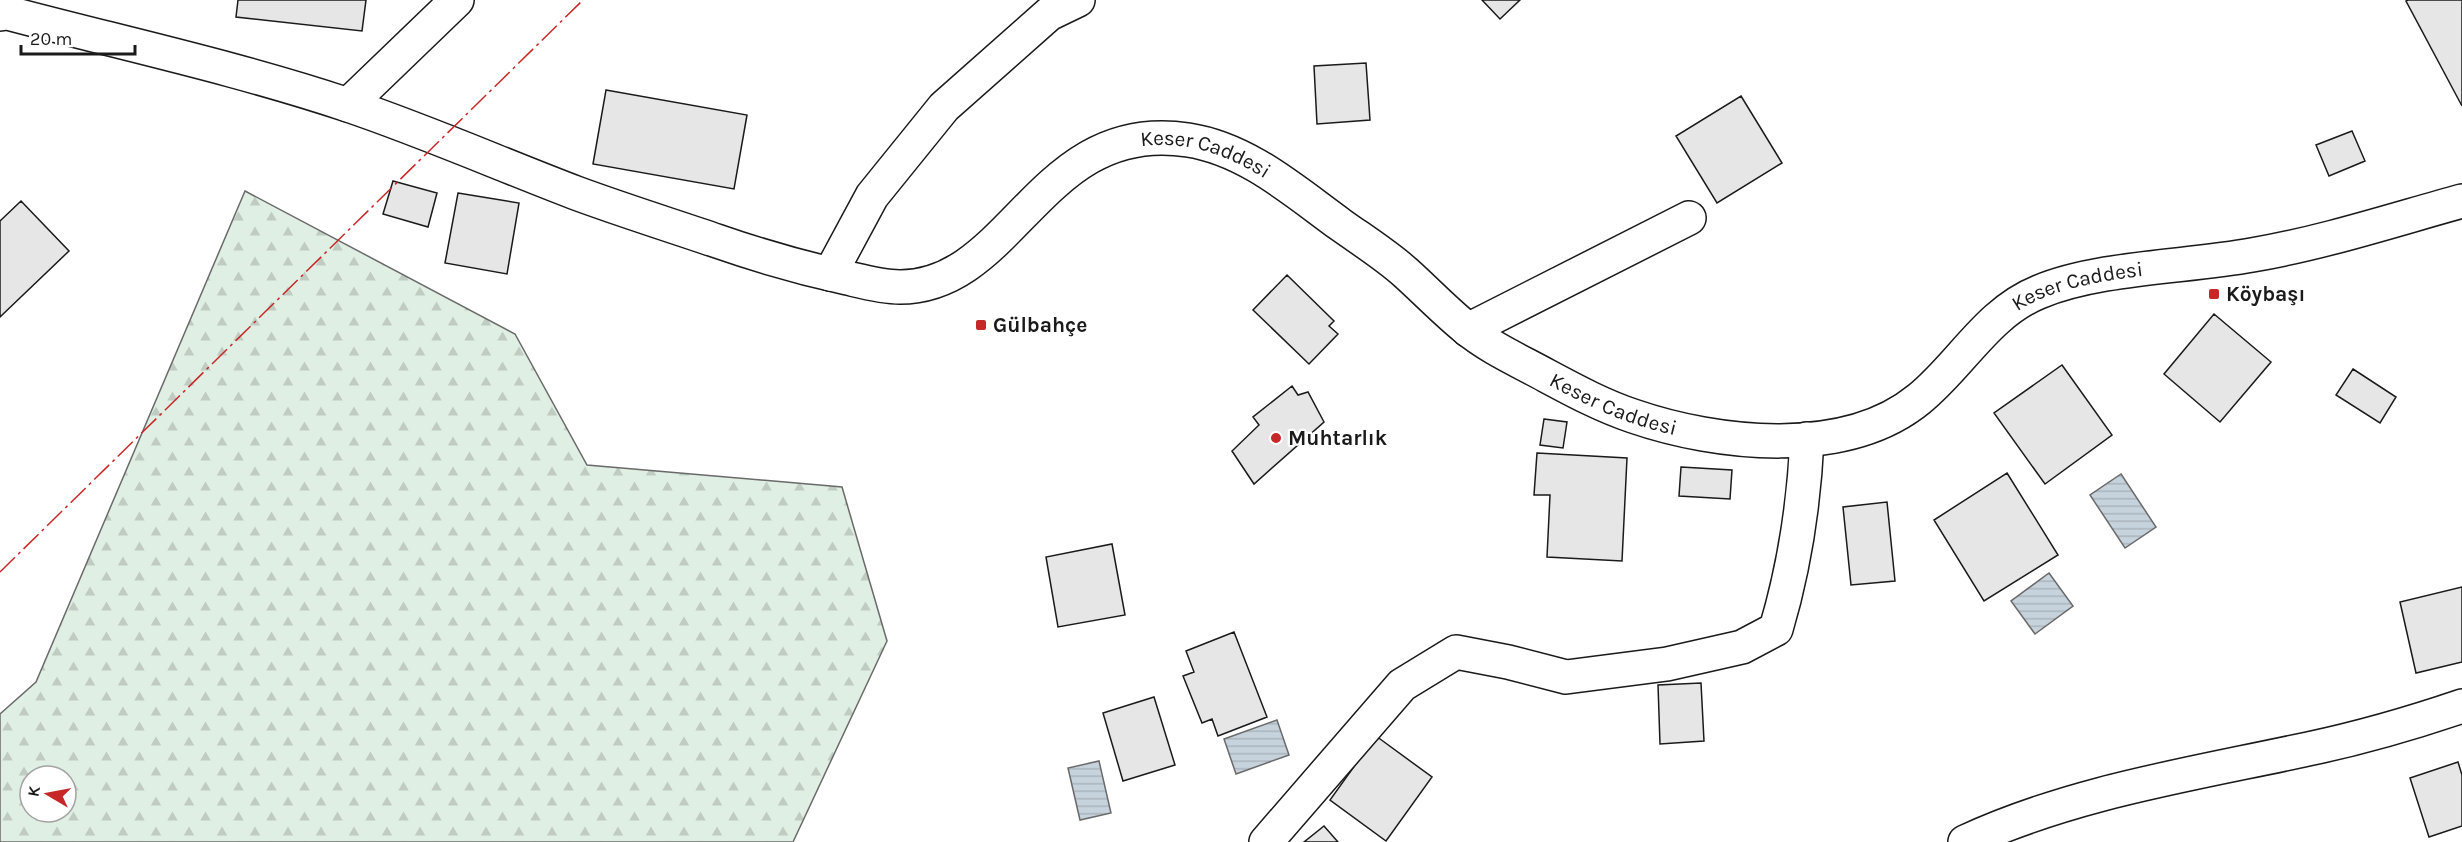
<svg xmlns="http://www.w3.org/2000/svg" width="2462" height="842" font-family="Karla,sans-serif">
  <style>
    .forest { fill: url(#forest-firs); stroke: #6a6a6a; stroke-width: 1.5; fill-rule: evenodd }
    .water { fill: url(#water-rules); stroke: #6a6a6a; stroke-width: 1.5 }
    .building { fill: #e6e6e6; stroke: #1a1a1a; stroke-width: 1.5 }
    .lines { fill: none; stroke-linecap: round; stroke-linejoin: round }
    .minor-casing { stroke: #1a1a1a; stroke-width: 36 }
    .major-casing { stroke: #1a1a1a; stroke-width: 36 }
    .minor { stroke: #fff; stroke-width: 33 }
    .major { stroke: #fff; stroke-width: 33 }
    .power { stroke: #c62828; stroke-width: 1.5; stroke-dasharray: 21 4.5 3 4.5; stroke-linecap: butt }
    .poi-dot { fill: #c62828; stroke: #fff; stroke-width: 2 }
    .labels { text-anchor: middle; stroke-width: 4.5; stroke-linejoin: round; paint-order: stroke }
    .street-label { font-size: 21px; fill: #1a1a1a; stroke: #fff }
    .poi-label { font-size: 21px; font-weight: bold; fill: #1a1a1a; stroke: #fff; text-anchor: start }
  </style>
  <defs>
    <pattern id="forest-firs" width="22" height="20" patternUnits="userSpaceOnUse" patternTransform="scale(1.5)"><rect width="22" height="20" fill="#e0efe3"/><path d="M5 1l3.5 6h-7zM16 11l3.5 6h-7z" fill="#c0ccc2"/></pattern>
    <pattern id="water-rules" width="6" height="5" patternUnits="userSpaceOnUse" patternTransform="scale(1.5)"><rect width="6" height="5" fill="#c6d2dc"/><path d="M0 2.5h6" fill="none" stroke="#aab4bc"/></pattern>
  </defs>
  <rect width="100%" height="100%" fill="#fff"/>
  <path class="forest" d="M245,191L515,334L587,465L842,487L887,641L793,842H0V714L36,682ZM30,776H66V812H30Z"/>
  <path class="water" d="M2121,474L2156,527L2125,548L2090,495Z
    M2049,573L2073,606L2035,634L2011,601Z
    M1277,720L1289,755L1236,774L1224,739Z
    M1099,761L1111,813L1080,820L1068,768Z"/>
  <path class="building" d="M238,0H366L362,31L236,17Z
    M1482,0H1520L1500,19Z
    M2408,0H2462V106L2406,1Z
    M1366,63L1370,120L1317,124L1314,66Z
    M606,90L747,115L734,189L593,164Z
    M1741,96L1782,163L1717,203L1676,136Z
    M2352,131L2365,161L2329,176L2316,145Z
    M393,181L437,193L428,227L383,214Z
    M458,193L519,203L507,274L445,263Z
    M21,201L69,251L0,317V221Z
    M1287,275L1334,321L1329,326L1338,334L1309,364L1253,310Z
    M2214,314L2271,362L2220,422L2164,374Z
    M2062,365L2112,435L2045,484L1994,413Z
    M2353,369L2396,397L2380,423L2336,395Z
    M1292,386L1298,395L1308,392L1324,422L1254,484L1232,451L1259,425L1253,417Z
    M1544,419L1567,422L1563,448L1540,445Z
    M1537,453L1627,458L1622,561L1547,557L1550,495H1534Z
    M1681,467L1732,470L1730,499L1679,496Z
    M2007,473L2058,555L1984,601L1934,520Z
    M1887,502L1895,581L1851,585L1843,507Z
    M1112,544L1125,615L1058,627L1046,557Z
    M2462,587V662L2416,673L2400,602Z
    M1234,632L1267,717L1218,736L1212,719L1202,723L1183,676L1194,672L1186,651Z
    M1701,683L1704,741L1660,744L1658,685Z
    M1154,697L1175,765L1123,781L1103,713Z
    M1376,736L1432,777L1386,841L1330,800Z
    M2458,762L2462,775V826L2429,837L2410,778Z
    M1324,826L1338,842H1304Z"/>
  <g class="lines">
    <g class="minor-casing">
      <g id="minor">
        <path id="s1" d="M0,14L8,13C121,43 237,68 348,105C425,131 500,164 576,193C622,210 670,225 717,241C760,256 802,268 847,278C864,282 882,287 900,287C1014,287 1040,117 1188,140C1247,149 1294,191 1341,225C1362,240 1386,255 1406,273C1426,291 1445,311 1466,328C1490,348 1520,361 1547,376C1575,391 1603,406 1633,416C1717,445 1846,459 1919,399C1961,365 1987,313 2039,292C2099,267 2187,267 2252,255C2323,243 2393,220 2462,201"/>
        <path d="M348,105L457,0"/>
        <path d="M1468,330L1689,218"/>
        <path d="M1266,842L1402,685L1456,652L1508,662L1566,677L1667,664L1742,647L1776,629C1795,565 1804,505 1807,439"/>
        <path d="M1965,842C2073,792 2193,774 2308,749C2360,738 2412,723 2462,706"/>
      </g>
    </g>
    <g class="major-casing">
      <path id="major" d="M830,274L872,196L944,107L1049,14L1078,0"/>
    </g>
    <use href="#minor" class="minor"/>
    <use href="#major" class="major"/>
    <path class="power" d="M0,572L583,0"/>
  </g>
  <g class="poi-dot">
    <rect x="2208" y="288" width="12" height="12" rx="3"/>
    <rect x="975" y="319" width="12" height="12" rx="3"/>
    <circle cx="1276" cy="438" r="6"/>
  </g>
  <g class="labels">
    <g class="street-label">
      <text dy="7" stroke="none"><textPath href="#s1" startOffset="1300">Keser Caddesi</textPath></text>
      <text dy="7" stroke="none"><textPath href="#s1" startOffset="2307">Keser Caddesi</textPath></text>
      <text dy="7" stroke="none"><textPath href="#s1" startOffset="1786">Keser Caddesi</textPath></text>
    </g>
    <g class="poi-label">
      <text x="2226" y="301">Köybaşı</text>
      <text x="993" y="332">Gülbahçe</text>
      <text x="1288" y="445">Muhtarlık</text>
    </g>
  </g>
  <g transform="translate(48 794) rotate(280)"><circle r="28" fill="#ffffff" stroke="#a3a3a3" stroke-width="1.5"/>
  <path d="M0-4.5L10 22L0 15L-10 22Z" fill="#c62828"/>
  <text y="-9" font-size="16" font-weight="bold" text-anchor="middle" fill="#1a1a1a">K</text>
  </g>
  <path d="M21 45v9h114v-9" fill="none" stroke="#1a1a1a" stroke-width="3"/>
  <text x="30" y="45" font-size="18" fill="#1a1a1a" stroke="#ffffff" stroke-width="4.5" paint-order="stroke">20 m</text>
</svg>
